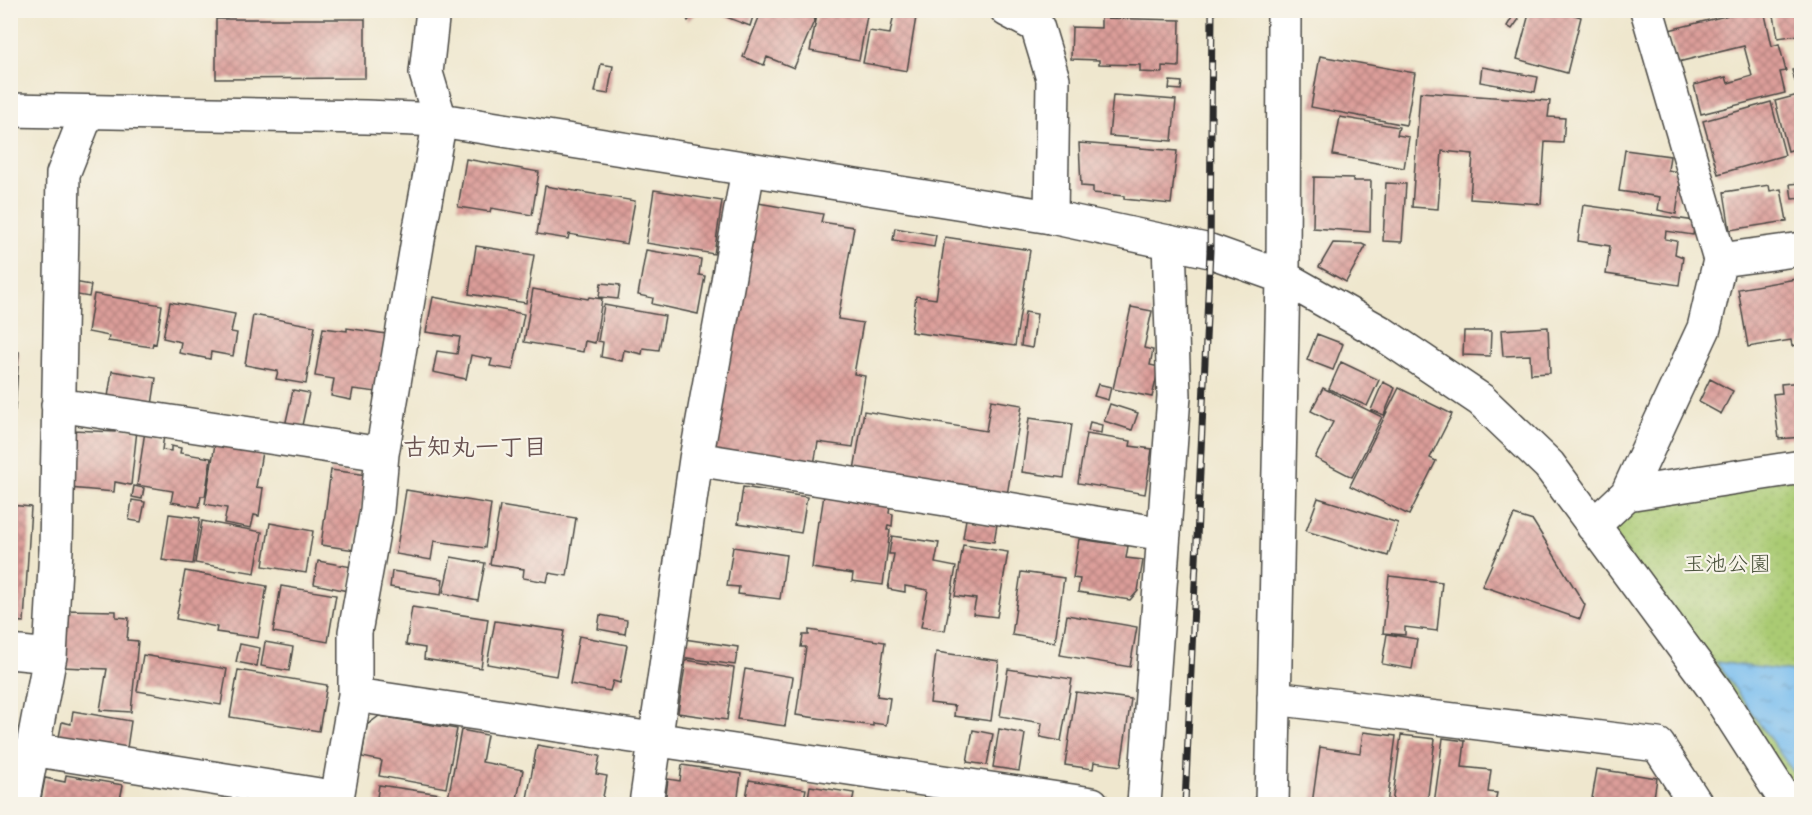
<svg xmlns="http://www.w3.org/2000/svg" width="1812" height="815" font-family="Mynerve,'Klee One',sans-serif">
  <style>
    .park { fill: url(#park-dots); stroke: #6a7b4f; stroke-width: 1.5 }
    .water { fill: url(#water-ripples); stroke: #52748d; stroke-width: 1.5 }
    .building { fill: url(#building-cross-hatch) }
    .lines { fill: none; stroke-linecap: round; stroke-linejoin: round }
    .minor-casing { stroke: #484743; stroke-width: 36 }
    .tertiary-casing { stroke: #484743; stroke-width: 36 }
    .minor { stroke: #fff; stroke-width: 33 }
    .tertiary { stroke: #fff; stroke-width: 33 }
    .rail-casing { stroke: #2b2b2b; stroke-width: 7 }
    .rail { stroke: #f7f3e8; stroke-width: 4.5; stroke-dasharray: 14; stroke-linecap: butt }
    .labels { text-anchor: middle; stroke-width: 4.5; stroke-linejoin: round; paint-order: stroke }
    .park-label { font-size: 22px; fill: #4b533d; stroke: #f7f3e8 }
    .neighbourhood-label { font-size: 24px; font-weight: bold; fill: #695352; stroke: #f7f3e8 }
  </style>
  <defs>
    <pattern id="park-dots" width="8" height="8" patternUnits="userSpaceOnUse" patternTransform="scale(1.5)"><rect width="8" height="8" fill="#aacb73"/><path d="M2 2h.1M6 6h.1" fill="none" stroke="#92ae64" stroke-width="1.8" stroke-linecap="round"/></pattern>
    <pattern id="water-ripples" width="26" height="14" patternUnits="userSpaceOnUse" patternTransform="scale(1.5)"><rect width="26" height="14" fill="#78bdef"/><path d="M2 4q2-2 4 0t4 0M15 11q2-2 4 0t4 0" fill="none" stroke="#639ac2"/></pattern>
    <pattern id="building-cross-hatch" width="8" height="8" patternUnits="userSpaceOnUse" patternTransform="scale(1.5)"><rect width="8" height="8" fill="#dc9e9a"/><path d="M0 0l8 8M0 8l8-8" fill="none" stroke="#b3817e"/></pattern>
  </defs>
  <rect width="100%" height="100%" fill="#f7f3e8"/>
  <filter id="ink" filterUnits="userSpaceOnUse"><feTurbulence type="fractalNoise" baseFrequency=".0167" numOctaves="2"/><feDisplacementMap in="SourceGraphic" scale="12" xChannelSelector="R" yChannelSelector="G"/><feConvolveMatrix kernelMatrix="1 2 1 2 8 2 1 2 1" color-interpolation-filters="sRGB"/></filter>
  <filter id="wash" filterUnits="userSpaceOnUse"><feTurbulence type="fractalNoise" baseFrequency=".008" numOctaves="4" result="noise"/><feDisplacementMap in="SourceGraphic" scale="24" xChannelSelector="R" yChannelSelector="G"/><feGaussianBlur stdDeviation="1.35" result="paint"/><feColorMatrix in="noise" values="0 0 0 0 0 0 0 0 0 0 0 0 0 0 0 0 0 1.4 0 .05"/><feComposite in="paint" operator="in"/></filter>
  <g filter="url(#wash)">
    <rect width="100%" height="100%" fill="#efe7ce"/>
    <path class="park" d="M1801,477V804L1607,524L1630,502Z"/>
    <path class="water" d="M1716,662L1801,673V783Z"/>
    <g id="blocks">
      <path class="building" d="M683,10H698L688,21Z
        M708,10H755L750,26Z
        M762,10H812L810,17L815,19L794,68L767,57L764,65L743,57Z
        M818,10H868L859,60L810,51Z
        M1530,10H1560L1581,17L1567,73L1517,59Z
        M1749,10H1764L1772,46L1779,44L1786,71L1780,72L1785,93L1701,114L1694,85L1726,77L1728,83L1752,76L1744,46L1678,62L1669,30Z
        M1773,10H1802V43L1799,35L1778,38Z
        M894,13L916,17L907,71L863,63L869,31L890,34Z
        M1513,16L1519,19L1512,29L1507,26Z
        M1101,18L1180,20L1179,67L1162,66V73L1140,72V65L1099,64V60L1071,59L1072,27L1101,28Z
        M216,19H365V78L216,79Z
        M1320,56L1415,73L1406,125L1311,107Z
        M601,64L613,66L608,94L595,92Z
        M1482,67L1538,77L1535,92L1480,82Z
        M1802,68V79L1795,81L1792,70Z
        M1170,81L1182,82L1181,90L1169,89Z
        M1420,92L1550,101L1548,117L1565,118L1563,143L1545,142L1541,204L1470,199L1473,154L1442,151L1438,209L1412,207Z
        M1802,94V147L1788,151L1775,101Z
        M1113,95L1176,100L1172,141L1109,136Z
        M1771,102L1785,155L1718,174L1703,121Z
        M1340,117L1399,127L1397,135L1409,137L1404,168L1333,155Z
        M1079,143L1177,151L1171,204L1124,199V196L1093,193V187L1081,186Z
        M1625,150L1670,156L1668,170L1682,173L1676,214L1658,210L1660,197L1619,191Z
        M466,159L539,172L532,215L491,208L490,212L458,207Z
        M1314,177L1353,178V181H1371L1370,232L1313,228Z
        M1386,183L1406,184L1402,242L1383,241Z
        M1802,183V198L1792,199L1790,184Z
        M1769,185L1770,191L1781,189L1787,221L1730,230L1724,192Z
        M545,186L635,201L627,244L569,234L568,239L537,234Z
        M654,190L722,201L714,254L646,243Z
        M758,203L823,214L821,222L854,227L838,319L863,323L854,374L865,376L853,447L818,442L813,470L712,453Z
        M1583,205L1695,221L1693,235L1666,231L1665,239L1677,241L1675,254L1683,257L1679,285L1606,274L1610,246L1578,241Z
        M895,228L936,235L934,247L893,240Z
        M945,237L1030,250L1015,346L911,332L916,296L936,299Z
        M1333,243L1362,244L1366,246L1346,282L1319,267Z
        M476,246L534,255L526,303L469,294Z
        M646,250L701,259L699,275L705,276L698,314L652,304L653,298L638,295Z
        M1802,278V344L1792,346L1791,340L1748,347L1738,289Z
        M74,282L91,285L89,297L72,294Z
        M601,283L620,285L618,299L599,297Z
        M533,289L588,299L589,297L602,299L595,343L585,341L583,352L524,342Z
        M94,294L162,305L156,344L153,343L152,347L108,341L109,336L88,332Z
        M433,297L524,314L513,370L490,366L492,359L471,355L466,379L433,372L437,351L457,354L460,337L426,332Z
        M170,302L235,314L231,332L237,333L233,356L211,352L210,359L179,353L181,342L163,338Z
        M604,305L665,316L659,350L643,348L642,354L624,350L622,361L601,357L603,342L598,341Z
        M1131,307L1152,311L1144,348L1153,350L1150,365L1159,367L1152,397L1113,389Z
        M1025,312L1037,314L1032,348L1021,346Z
        M253,315L315,326L306,384L276,379L278,371L245,365Z
        M1548,327L1550,373L1531,374L1530,355L1503,356L1501,330Z
        M323,328L347,331V328L386,334L377,392L353,389L351,400L331,396L334,379L315,376Z
        M1464,331H1491L1490,356L1463,355Z
        M1317,334L1343,344L1333,370L1307,360Z
        M10,351L19,352L15,410H10Z
        M1341,362L1379,380L1367,406L1329,389Z
        M112,371L156,378L152,405L108,397Z
        M1710,379L1733,391L1721,414L1699,402Z
        M1383,382L1395,388L1384,415L1371,410Z
        M1802,382V437L1779,439L1773,394L1782,393L1781,384Z
        M1098,384L1111,387L1108,400L1094,396Z
        M1323,388L1382,417L1352,477L1315,458L1333,422L1311,411Z
        M1399,388L1452,414L1430,458L1436,461L1409,515L1350,486Z
        M293,390L309,393L301,430L285,426Z
        M991,400L1022,405L1006,501L853,476L864,411L986,431Z
        M1110,404L1138,413L1132,430L1104,421Z
        M1029,418L1072,424L1064,478L1022,472Z
        M1090,422L1102,425L1101,433L1088,431Z
        M115,427L137,430L131,485L115,482L114,492L69,488L73,430L115,432Z
        M145,431L164,435L162,450L171,451V446L181,448L180,453L211,458L205,496H201L199,507L171,502L173,491L137,485Z
        M1086,434L1131,441L1130,446L1152,449L1145,494L1078,483Z
        M215,444L262,452L256,487L263,488L259,516L254,515L251,528L224,523L227,508L205,504Z
        M331,470L367,475L355,550L321,545Z
        M134,486L144,488L142,499L132,497Z
        M743,487L807,497L801,533L738,523Z
        M406,490L491,504L485,548L434,541L431,560L396,554Z
        M824,495L890,505L889,513L893,514L892,526L888,525L887,530H890L883,585L852,581L853,574L812,568L818,521H820Z
        M1318,498L1398,523L1388,556L1306,531Z
        M132,500L145,502L141,522L129,520Z
        M10,505L31,507L24,622L10,621Z
        M500,506L576,518L567,576L549,573L547,582L523,578L524,569L490,564Z
        M169,514L200,518L193,564L162,560Z
        M1514,515L1533,521L1585,605L1580,619L1482,586Z
        M966,519L997,524L994,542L963,538Z
        M202,521L262,532L255,573L195,563Z
        M270,523L313,531L306,573L263,566Z
        M892,536L939,543L935,563L956,567L945,631L921,627L928,590L905,586V592L888,589L894,554H889Z
        M1079,539L1128,546L1126,558L1143,560L1138,591L1130,600L1078,592L1080,579L1073,578Z
        M963,545L1008,552L997,617L973,614L976,599L955,596Z
        M733,547L786,555L780,599L738,594L739,587L727,586Z
        M451,557L485,563L478,600L443,593Z
        M318,561L352,567L348,591L314,584Z
        M185,571L267,586L258,638L216,632L217,627L176,619Z
        M392,571L443,579L441,595L390,587Z
        M1021,572L1064,578L1055,642L1012,635Z
        M1389,576L1442,582L1437,631L1405,627V635L1383,633Z
        M281,586L336,595L328,642L273,632Z
        M412,607L488,619L481,668L424,659L425,648L406,645Z
        M63,610L116,611V617L129,618L127,640L138,641L131,712L100,710L107,669L62,667Z
        M600,615L627,620L625,634L598,629Z
        M1067,615L1137,627L1130,667L1060,655Z
        M495,621L564,631L556,676L487,664Z
        M809,630L885,642L877,696L890,698L886,725L873,723V726L796,715L806,647H801L803,635H809Z
        M1387,634L1417,639L1412,669L1382,664Z
        M579,636L627,645L620,683L613,681L610,691L570,684Z
        M684,639L738,647L735,665L681,657Z
        M265,642L293,647L289,671L261,666Z
        M240,644L260,648L257,666L236,662Z
        M936,652L999,661L991,721L954,716L955,706L930,703Z
        M143,655L227,669L221,705L137,691Z
        M686,660L734,668L727,720L678,713Z
        M745,669L793,677L785,726L737,719Z
        M1008,669L1072,679L1061,741L1040,737L1042,723L1000,716Z
        M238,670L327,685L319,731L230,717Z
        M1076,692L1131,699L1121,766L1094,762L1093,769L1065,765Z
        M73,711L131,721L127,748L59,737L62,722L71,724Z
        M379,716L457,729L446,788L379,776L382,761L362,757L367,725Z
        M999,729L1025,734L1019,771L993,767Z
        M461,730L487,735L482,762L523,770L516,804H447Z
        M973,730L993,734L987,765L967,762Z
        M1363,732L1396,736L1387,804H1312L1320,747L1360,753Z
        M1401,735L1435,739L1427,804H1392Z
        M1443,738L1465,741L1462,767L1491,770L1488,792L1497,793L1495,804H1434Z
        M537,745L600,756L596,774L607,776L602,802L594,800L593,804H526Z
        M682,765L741,774L737,804H665L668,779L680,781Z
        M1597,769L1657,778L1653,804H1591Z
        M66,775L123,785L119,804H40L45,778L65,782Z
        M749,780L806,789L803,804H745Z
        M379,785L440,794L438,804H376Z
        M810,786L854,793L852,804H807Z"/>
    </g>
  </g>
  <g filter="url(#ink)">
    <use href="#blocks" fill-opacity="0" stroke="#484743" stroke-width="1.5"/>
    <g class="lines">
      <g class="minor-casing">
        <path id="minor" d="M1007,10L1037,26L1053,79L1051,217
          M1720,260L1802,249
          M58,405L382,454
          M696,459L1164,534
          M1627,494L1802,467
          M1593,526L1627,494L1704,328L1720,260L1647,10
          M10,652L50,656
          M355,695L1092,804
          M1274,698L1658,745L1696,804
          M31,749L338,798
          M22,804L50,656L56,549L63,174L87,113
          M336,804L355,695V632L377,510L382,454L419,234L440,120L426,73L433,10
          M646,804L696,459L748,170
          M1144,804L1174,396L1169,242"/>
      </g>
      <g class="tertiary-casing">
        <path id="tertiary" d="M10,110L366,117L440,120L1051,217L1210,251L1283,277L1380,332L1481,400L1549,465L1715,690L1788,804
          M1272,804L1283,277L1284,10"/>
      </g>
      <use href="#minor" class="minor"/>
      <use href="#tertiary" class="tertiary"/>
      <g class="rail-casing">
        <path id="rail" d="M1185,804L1210,251L1212,10"/>
      </g>
      <use href="#rail" class="rail"/>
    </g>
  </g>
  <g class="labels">
    <g class="park-label">
      <text x="1727" y="571">玉池公園</text>
    </g>
    <g class="neighbourhood-label">
      <text x="475" y="455">古知丸一丁目</text>
    </g>
  </g>
  <rect width="1812" height="815" fill="none" stroke="#f7f3e8" stroke-width="36"/>
</svg>
